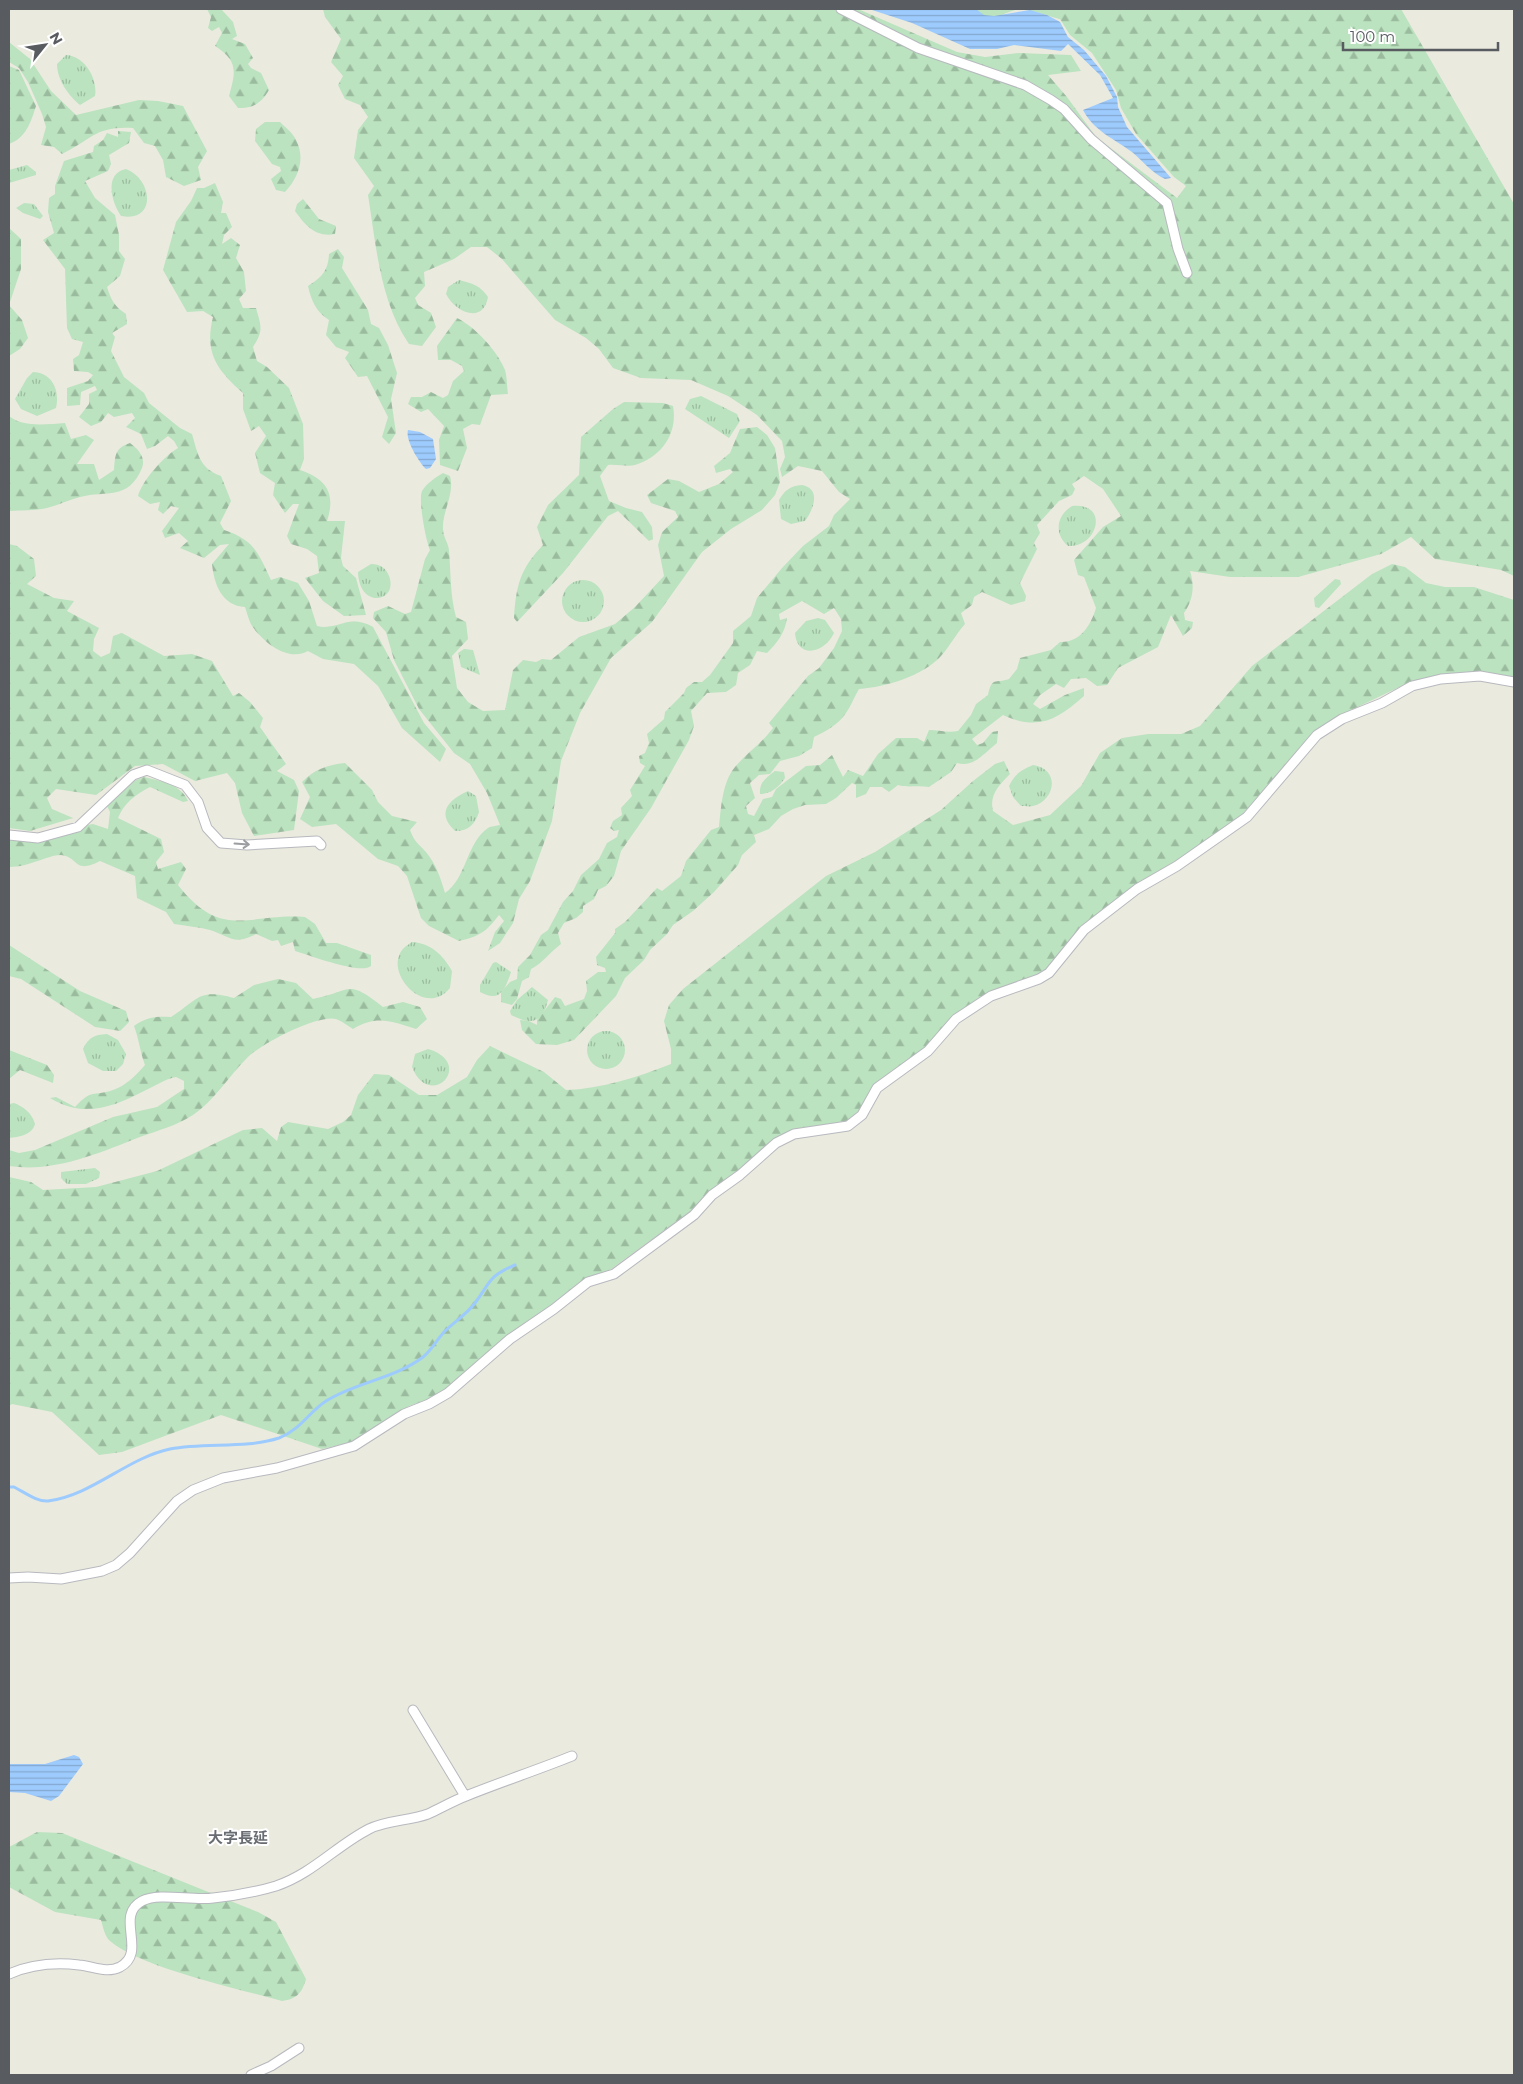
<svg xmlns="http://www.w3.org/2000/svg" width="1523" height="2084" font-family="Montserrat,'Noto Sans JP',sans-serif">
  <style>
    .grass { fill: url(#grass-tufts) }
    .forest { fill: url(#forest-firs); fill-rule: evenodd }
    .water { fill: url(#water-rules) }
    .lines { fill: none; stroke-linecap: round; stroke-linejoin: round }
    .stream { stroke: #9dcbfd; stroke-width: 3 }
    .minor-casing { stroke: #b7b9be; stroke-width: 11 }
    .minor { stroke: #fff; stroke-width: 9 }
    .oneway { stroke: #9b9da0 }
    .labels { text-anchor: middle; stroke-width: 4; stroke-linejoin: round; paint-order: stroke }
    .quarter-label { font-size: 15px; font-weight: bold; fill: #696d72; stroke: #fff }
  </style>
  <defs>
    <pattern id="grass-tufts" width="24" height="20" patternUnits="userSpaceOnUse" patternTransform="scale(1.25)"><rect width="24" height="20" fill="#bbe3bf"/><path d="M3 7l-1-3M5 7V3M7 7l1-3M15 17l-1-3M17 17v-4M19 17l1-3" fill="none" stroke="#9bbb9f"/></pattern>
    <pattern id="forest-firs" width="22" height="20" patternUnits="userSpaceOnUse" patternTransform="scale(1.25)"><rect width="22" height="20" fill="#bbe3bf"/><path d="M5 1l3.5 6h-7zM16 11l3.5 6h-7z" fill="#9bbb9f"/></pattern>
    <pattern id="water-rules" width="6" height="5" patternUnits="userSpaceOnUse" patternTransform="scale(1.25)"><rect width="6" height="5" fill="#9dcbfd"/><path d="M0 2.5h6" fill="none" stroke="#83a8d0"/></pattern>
  </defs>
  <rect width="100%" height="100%" fill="#ebeadf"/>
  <path class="grass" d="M66,55C85,56 98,79 95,96L80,105C69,96 57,80 57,64Z
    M27,165L36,172V175L9,183V170Z
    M126,169C153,179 157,223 121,216C111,202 104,173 126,169Z
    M24,203L34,204L43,216L40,219L23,213L16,208Z
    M459,280C472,283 481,286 488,297C483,325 455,312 446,294L448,287Z
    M33,372C53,373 60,391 56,408L37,416L21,409L15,399L27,378Z
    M701,396L737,414L740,421L729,438L685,409L690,399Z
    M802,485C822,489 813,510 805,521L791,524L781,519L779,500C785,490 790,486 802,485Z
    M1072,506C1110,502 1098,548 1068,546C1054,534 1056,516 1072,506Z
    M371,564C380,564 386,568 389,576C399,602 359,610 358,572Z
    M1335,579L1340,580L1341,584L1319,608L1315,607L1314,598Z
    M562 601a21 21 0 1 1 42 0a21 21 0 1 1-42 0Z
    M818,618L825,620L834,633C824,654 797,659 795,633L806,621Z
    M464,649L473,650L480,675L461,667L458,653Z
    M1033,765C1061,769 1055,801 1033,806C1030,807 1024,806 1021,806L1013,797L1009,786C1015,774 1021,770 1033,765Z
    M775,771L784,772L785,778C779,787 771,794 760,794C759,782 766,778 775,771Z
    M468,791L476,796L479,812C475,824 469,831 455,831C436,813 448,800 468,791Z
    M412,942C431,943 443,955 452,971L450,988C426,1017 390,978 399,956C401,949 406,946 412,942Z
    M496,962L511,972C505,990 500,1003 480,992V985L493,963Z
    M532,987L548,1000C542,1024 531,1025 511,1015L510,1011L517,1000Z
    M587 1050a19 19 0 1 1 38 0a19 19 0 1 1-38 0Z
    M107,1034L118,1040L126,1054L123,1064L116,1071H103L88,1063L83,1049C89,1037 94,1035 107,1034Z
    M428,1049C476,1063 430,1112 412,1067L415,1054Z
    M14,1103C24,1107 32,1113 35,1124C32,1135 19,1137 9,1138V1104Z
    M95,1168L100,1172L99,1178L86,1184H67L61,1178V1172Z"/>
  <path class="forest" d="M207,9H221L233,22L237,36L232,39L245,44L253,58L248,64L251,68L261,73L269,90C261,103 253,109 238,108L229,96C236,71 238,61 215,46L222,33L219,27L212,31L208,28L211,17Z
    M323,9H858L957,52L985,57L1019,53L1071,55L1081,71L1048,75L1067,97L1096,137L1177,198L1186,186L1174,177L1136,134L1121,108L1116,90L1092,53L1070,35L1060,19C1051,17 1027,8 1019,9C996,14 996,26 973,9H1401L1514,204V576L1501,570L1435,559L1411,537L1381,554L1298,577H1230L1190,571C1195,586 1193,600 1184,613L1185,620L1193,622L1192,628L1183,636L1171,615L1158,647L1118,668L1107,685L1097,686L1086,678L1071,679L1064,688L1056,684L1040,695L1033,704L1040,709L1065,695L1084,688V696C1057,720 1038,731 1003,715L972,739L977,745L983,743L992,732L998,731L997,743C984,753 974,768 957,763L951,772L929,787C918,785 908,788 898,785L889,792L882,787H870L866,794L856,798V785L852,783L836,798L826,804L805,805L793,809L781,816L769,829L754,835L756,842L742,855L738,865L714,892L693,911L673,925L667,934L650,950L644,960L625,978L616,996L574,1040L557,1045L536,1044L522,1030L520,1020L529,1021L537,1025V1020L555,997L561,999L565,1006L584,999L587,991L586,981L598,972H606L605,968L597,965L596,957L615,933V929L625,922L657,888L662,891L681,876L686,861L711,830L719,827C721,809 722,782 735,767C747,753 762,743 773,728L769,723L808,676L819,668L834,648L842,631L841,619L834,608L824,614L802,601L779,614L780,620L787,618C785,633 777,643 767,653L757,651L750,665L738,673L736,685L726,692L707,693L691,711L694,726L689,740L651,808L621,851L614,876L606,886L598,890L594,899L583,906V912L576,918L564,923L558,933L561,944C550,952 543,963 531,969L529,977L522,981L517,999L512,1005L501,1002V992L510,982L517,979L518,967L530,955L541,935L548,930L563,902L573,891L581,875L599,859L607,843L617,837L619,830L614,831L610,828L613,821L622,815L621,808L632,796L630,790L645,766L640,763L639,756L645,753L649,743L647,734L664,719L665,712L684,693L686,688L694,682H702L710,675L733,643V631L751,616L757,598L782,568L803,546L829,526L834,515L850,499L839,492L822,471L798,466L782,477L780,469L785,457L782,441L757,415L728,396L691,380L641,378L613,368L599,349L586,338L555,320L502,259L487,247H471L454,259L424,272L425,286L415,298L418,305L431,313L436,327L422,346L409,344C380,302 376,245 368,195L374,186L354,158L358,130L368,117L360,105L345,99L338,85L343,76L331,62L341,39L325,17ZM1084,476L1103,489L1121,516L1103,527L1074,560L1078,575L1084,577L1096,608C1091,625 1080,643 1060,642L1051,650L1020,658L1017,669L1009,679C995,684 992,676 988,695L976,704L971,715L958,731C947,733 939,730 929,730L924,742L917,738H896L878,754L863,776L848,770L843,777L832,755L820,765L806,766L776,789L772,797L763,799L754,816L748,814L746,806L755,798L750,783L759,775L770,774L780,761L799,756L812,748L814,737C826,731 838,725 846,713C851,706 854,697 859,689C886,687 923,676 941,656C950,646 956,634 965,624L961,613L972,605L974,597L982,592L1011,605L1025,601L1026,596L1020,583L1037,549L1034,543L1040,533L1037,525L1059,501L1072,495L1075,489L1072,484Z
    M9,42L30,59L51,91L76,115L139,100L158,101L183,106L207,151L198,167L201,180L184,186L166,177L163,160L155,146L144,143L133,128C95,126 93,139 62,154L54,147L41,145L46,127L42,114L28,82L19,68L9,62Z
    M9,66L19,70L36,106C31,122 26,138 9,144Z
    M265,122H280C285,127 293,133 296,140C306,159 298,178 285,192L276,190L271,179L281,171L280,167L272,164L255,141L256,129Z
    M118,131L131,132L129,143L109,155L111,164L108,171L85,181L95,198L115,215L119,235V251L125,259L120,276L107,287C111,300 115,307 126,314L127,324L112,333L115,337L111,351L124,377L144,393L149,403L180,428L192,434C198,454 199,468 221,476L231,501L220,523L224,530C254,540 258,552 271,580L280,577L298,583L309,601L317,626C338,631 348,613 373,627L424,723L446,749L440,762L402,728L378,686L354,664L323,659L308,651C288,662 264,643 252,626C249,621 247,613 245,607C222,606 214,584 212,564L229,544L220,545L204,558L180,548L188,541L179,533L165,538L162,531L179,508L171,506L163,514L158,510L160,502L150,504L138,496C142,481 164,456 178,448L174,441L168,436L155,446L147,449L141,434L126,427L135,418L132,413L114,417L108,413L101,422L91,426L79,417L89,404V394L97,390L95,386L81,392L80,405L67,406V388L88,381L93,375L88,372L74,371L73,359L79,355L83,342L72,339L67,328L65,269L43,240L54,233L48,212L49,198L55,194V186L64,161L93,152L94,146L103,140L107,133L118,137Z
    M215,183L223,202L221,213H226L232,227L224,235L222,244L231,238L240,245L236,258L244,272L246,291L239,299L243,308H256C261,326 264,330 253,347L257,361L267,367L289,388L303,424L304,459L300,470C327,479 336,494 327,521H345L341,558L343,566L356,578L366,615L344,616L323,601L305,578L319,573L317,556L307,549L291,544L287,536L299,504H293L285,513L273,495L275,483L260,473L255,453L266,436L259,426L251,431L243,409V393C217,370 204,353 213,317L203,311L187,312L163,270L176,222L191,201L197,188H204Z
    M303,199L319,219L336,226L335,234C316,238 305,225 295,211L297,204Z
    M9,228L21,239V269L9,305L22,320L28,338L20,349L9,356Z
    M338,249L344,257L342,268L368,310L371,324L379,328L388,345L397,373L391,399L396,433L389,444L382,437L388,417L367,376L358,377L345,358L349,352L336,347L326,335L329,320C316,312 311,300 308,286C322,277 328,271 329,254Z
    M457,318C475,327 497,350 505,370C507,377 507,387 508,394L491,395L480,425L472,424L463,429L467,448L458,471L440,465L439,440L444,426L428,409L421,412L408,404L411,397H422L431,392L443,398L448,395L453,381L464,371L462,366L451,360H438L437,346Z
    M624,402L663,403L673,406C678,433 662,457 635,465C627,467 617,464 608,465L600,476L609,501L626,508L642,512L652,527L653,539L649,541L618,511L608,516L563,573L517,622L514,618C516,586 520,569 543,545L537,527L548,505L579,475L581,437L613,409Z
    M9,416C24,428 47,424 65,423L71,439L86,435L94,440L77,464H94L99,480L114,470C115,455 115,448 130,443C138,449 146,457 142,468C128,501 107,490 80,497C69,500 58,505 47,508C35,511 21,510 9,511Z
    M757,427L767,435L775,448L780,482L775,495L762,510L731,529L702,552L652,622L611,658L580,713L561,761L552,821L530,881L519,899L513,923L500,943L488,951L495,932L504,921L499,915C486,932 480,936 459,941L429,926L421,918L407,876L398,866L378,859L336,824L312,827L300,819L310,797L302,782C315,769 327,765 345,763L372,790L378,802L392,816L417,822L410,830C415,843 418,843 426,852C436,864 441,879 445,893C467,878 466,843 488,828C491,826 497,826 500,825L487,793L470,764L454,753L419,709L394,660L386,632L373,618L374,612L388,606L405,614L411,612L425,559L430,550C426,541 418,500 422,491C426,484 436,477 443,473L450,476C455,494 442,511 443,529C443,537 449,544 449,551C451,574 450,595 456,617L466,622L468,639L452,656L457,688L468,702L483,711L505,710L513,670L523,660L536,662L542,659L551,660L579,637L615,624L635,607L664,576L658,545L662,532L678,517L675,511L651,503L647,495L668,479L679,481L699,492L719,484L733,472L730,469L716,473L714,466L730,453L740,429Z
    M9,544L17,546L34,559L36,576L27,584L54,598L74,601L67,611L99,628L94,639L93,651L101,657L110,653L113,636L122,633L164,656L192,654L212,661L233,696L239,693L250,702L263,718L260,727L286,764L277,771L294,780L299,791L294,830L254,836L242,813L235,783L227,773L195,781L163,764L135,766L96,795L56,789L47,798L52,809L73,818L30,831L9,828Z
    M1392,564L1405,567L1426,583L1445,587H1474L1514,600V678L1487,672L1457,673L1412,681L1343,714L1322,727L1304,743L1242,815L1180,859L1137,884L1081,928L1050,967L1032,978L955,1015L923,1049L874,1086L860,1110L845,1122L796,1129L779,1137L694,1209L444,1390L429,1399L409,1406L352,1442L322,1449L221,1415L122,1452L99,1455L52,1412L12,1404L9,1406V1177L31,1182L43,1190L96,1187L157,1171L243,1130L262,1128L277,1141L281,1127L288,1122L328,1129L343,1122L351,1115L358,1095L374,1074L389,1075L419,1095H437L467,1077L477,1060L490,1046L544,1072L566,1090C601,1089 638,1077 671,1064V1049L664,1021L669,1005L683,989L826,876L875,852L941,810L973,781L995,764L1004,761L1010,774C999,785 989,795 993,811L1013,825L1050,815L1081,786L1100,753L1122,738L1148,734H1181L1200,726L1252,666L1372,574Z
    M144,777C160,781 181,784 188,801L183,802L150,787C136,794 124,803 118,818L161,839L164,852L156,862L158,869L181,862L186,869L178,885C222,941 247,913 305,917L315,924L326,943H337L371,955V966C361,975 309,955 295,951L293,942L281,946L278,940L272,941L256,934C234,946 229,936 210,930C199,927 186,926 174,924L166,912L137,898L135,876L100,861C73,875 79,856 60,855C49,855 28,867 10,867L9,838L93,824L108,829L110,812L107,806L134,781Z
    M9,945L80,991L126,1011L129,1022L120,1031L95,1027L21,979L9,976Z
    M278,979L296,983L313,999C353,991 346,978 383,1007L403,1002L420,1007L427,1019L416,1029C390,1021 377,1015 353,1029C348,1026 342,1021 336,1019C318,1014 260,1044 247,1058C229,1076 214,1101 193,1115C176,1126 159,1130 140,1137C99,1153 54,1173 9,1166V1150L19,1153L35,1150L113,1117L157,1107L184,1089V1081L176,1077C165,1079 155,1086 144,1091C111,1108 83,1118 50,1098L56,1097L75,1107C93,1088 92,1097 113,1090C127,1085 136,1075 145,1065C140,1052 139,1039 134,1026C146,1017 156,1016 171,1017C199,999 198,988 234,998L254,985Z
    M9,1050L47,1065L54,1075L53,1083L20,1070L9,1079Z
    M37,1832L62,1833L258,1912L276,1922L306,1979C302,1993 297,1999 282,2001C239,1989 142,1968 110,1941C105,1937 103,1927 101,1920L55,1912L9,1887V1847Z"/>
  <path class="water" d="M869,9H976L984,15L994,16L1030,10L1047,15L1060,22L1068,37L1084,50L1106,76L1117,97L1118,107L1127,127L1171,178L1165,179C1152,173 1143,161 1132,152C1113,138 1094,131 1083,110L1113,98L1100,75L1068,44L1061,51L1014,45L997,49H970L912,23Z
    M408,430L420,432L433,439L436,459L430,468L426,469C419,462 405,440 408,430Z
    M74,1755L79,1757L83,1764L59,1796L51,1801L25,1793L9,1792V1764H45Z"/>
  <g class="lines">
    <path class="stream" d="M9,1487H14C24,1492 37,1502 48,1501C93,1495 127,1458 170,1449C205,1442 245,1449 279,1438C300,1430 309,1412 326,1401C356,1382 394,1379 423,1357C432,1350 437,1339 445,1331C454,1322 467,1314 475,1303C490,1283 488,1276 515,1265"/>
    <g class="minor-casing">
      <path id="minor" d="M841,9L918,48L1025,85L1051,100L1064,109L1091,139L1167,203L1178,249L1187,273
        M9,835L38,838L78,827L133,775L147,770L185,785L198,802L207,828L221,843L247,845L317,841L321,845
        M9,1578L28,1577L61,1579L102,1571L116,1565L130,1553L177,1501L193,1490L223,1478L277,1468L354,1446L404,1414L429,1404L448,1393L510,1339L554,1309L588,1282L614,1274L694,1215L712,1195L740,1175L776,1143L794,1134L848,1126L862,1115L877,1088L928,1051L956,1019L991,996L1039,979L1049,973L1084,930L1137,889L1177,866L1247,817L1317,735L1342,719L1382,703L1412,686L1441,679L1480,676L1514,682
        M413,1710L465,1796
        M9,1974C32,1964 54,1962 79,1965C93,1966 106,1974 120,1967C148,1952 114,1916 142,1901C159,1892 192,1901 213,1898C234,1896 256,1892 276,1886C312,1874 336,1846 369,1829C387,1820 409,1821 428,1814C441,1808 453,1801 466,1796C501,1782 537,1770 572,1756
        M251,2075L271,2066L299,2048"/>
    </g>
    <use href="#minor" class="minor"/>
  </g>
  <defs><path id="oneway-shaft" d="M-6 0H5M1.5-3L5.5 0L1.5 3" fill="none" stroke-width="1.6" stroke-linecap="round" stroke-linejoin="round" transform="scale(1.25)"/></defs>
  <use class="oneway" href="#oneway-shaft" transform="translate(242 844) rotate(4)"/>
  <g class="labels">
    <g class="quarter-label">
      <text x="238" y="1843">大字長延</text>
    </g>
  </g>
  <rect width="1523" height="2084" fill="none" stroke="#585b60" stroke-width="20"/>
  <g transform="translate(45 45) rotate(60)" stroke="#ffffff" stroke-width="4" paint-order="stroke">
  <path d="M0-4L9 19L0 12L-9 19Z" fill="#585b60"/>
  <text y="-8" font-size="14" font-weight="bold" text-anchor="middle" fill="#585b60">N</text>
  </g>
  <path d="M1343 42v8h155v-8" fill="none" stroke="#585b60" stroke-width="2.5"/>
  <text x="1350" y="42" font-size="15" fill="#585b60" stroke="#ffffff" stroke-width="4" paint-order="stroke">100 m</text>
</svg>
